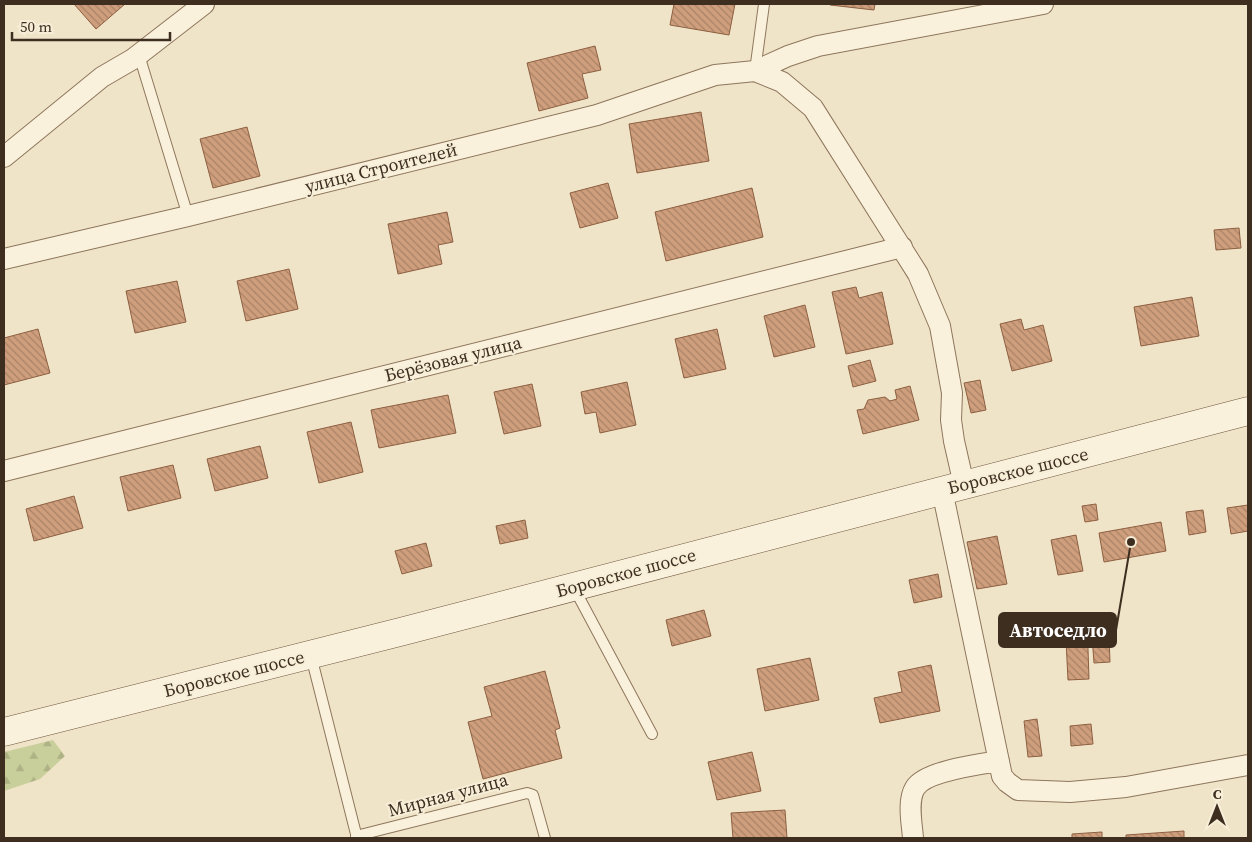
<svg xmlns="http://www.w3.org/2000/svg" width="1252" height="842" font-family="'Source Serif 4',serif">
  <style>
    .forest { fill: url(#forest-firs) }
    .building { fill: url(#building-back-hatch); stroke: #8d5f41 }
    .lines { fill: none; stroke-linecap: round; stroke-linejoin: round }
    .service-casing { stroke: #8d765c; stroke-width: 12 }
    .minor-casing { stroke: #8d765c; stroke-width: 22 }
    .secondary-casing { stroke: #6f573f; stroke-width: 29 }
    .service { stroke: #faf1dc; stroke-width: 10 }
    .minor { stroke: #faf1dc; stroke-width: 20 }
    .secondary { stroke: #faf1dc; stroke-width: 28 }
    .labels { text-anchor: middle; stroke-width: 4; stroke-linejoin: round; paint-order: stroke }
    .street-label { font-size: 18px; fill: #3d2e20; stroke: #f7eed8 }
    .leader { fill: none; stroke: #3d2e20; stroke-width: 2 }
    .callout-dot { fill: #3d2e20; stroke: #f7eed8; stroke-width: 2 }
    .callout { fill: #3d2e20; stroke: #3d2e20; stroke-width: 2 }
    .callout-label { font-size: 19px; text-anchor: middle; font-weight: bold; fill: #fff }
  </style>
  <defs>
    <pattern id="forest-firs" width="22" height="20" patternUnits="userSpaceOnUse" patternTransform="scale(1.25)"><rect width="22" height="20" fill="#c9cf9b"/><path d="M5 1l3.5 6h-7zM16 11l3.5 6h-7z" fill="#aeb285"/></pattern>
    <pattern id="building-back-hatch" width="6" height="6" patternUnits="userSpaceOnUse" patternTransform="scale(1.25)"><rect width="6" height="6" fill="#cf9f7d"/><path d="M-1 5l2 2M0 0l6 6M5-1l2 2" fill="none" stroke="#a98266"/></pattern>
  </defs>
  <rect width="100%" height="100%" fill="#f0e4c8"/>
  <path class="forest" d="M53,740L65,756L40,779L4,791V752Z"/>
  <path class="building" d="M74,4H125L96,29Z
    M674,4H735L729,35L670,25Z
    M830,4H875L874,10L830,5Z
    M595,46L601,70L582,74L588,98L539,111L527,63Z
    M701,112L709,161L637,173L629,124Z
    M247,127L260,176L213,188L200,139Z
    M608,183L618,218L580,228L570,193Z
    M752,188L763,237L666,261L655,212Z
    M447,212L453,242L438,245L442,264L398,274L388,224Z
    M1239,228L1241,248L1216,250L1214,230Z
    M289,269L298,309L246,321L237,281Z
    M177,281L186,322L135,333L126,291Z
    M856,287L859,298L882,292L893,344L846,354L832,292Z
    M1192,297L1199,336L1141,346L1134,307Z
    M805,305L815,347L774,357L764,316Z
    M1021,319L1024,330L1043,325L1052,361L1012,371L1000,324Z
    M38,329L50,373L4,385V338Z
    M717,329L726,369L684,378L675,339Z
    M870,360L876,381L853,387L848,366Z
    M980,380L986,410L971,413L964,383Z
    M627,382L636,425L600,433L596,412L585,414L581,392Z
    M532,384L541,426L504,434L494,392Z
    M910,386L919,420L863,434L857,410L864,409L868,400L885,397L890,401L897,399L895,390Z
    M448,395L456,433L379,448L371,410Z
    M351,422L363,472L319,483L307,432Z
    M260,446L268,478L215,491L207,459Z
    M173,465L181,498L128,511L120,477Z
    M74,496L83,528L34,541L26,509Z
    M1096,504L1098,520L1085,522L1082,506Z
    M1248,505V531L1231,534L1227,508Z
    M1203,510L1206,532L1189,535L1186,512Z
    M525,520L528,538L500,544L496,526Z
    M1161,522L1166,551L1104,562L1099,533Z
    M1076,535L1083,571L1058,575L1051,540Z
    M997,536L1007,584L977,589L967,542Z
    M426,543L432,566L402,574L395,551Z
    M938,574L942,597L914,603L909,580Z
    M704,610L711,636L672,646L666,620Z
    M1087,619L1089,679L1068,680L1065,620Z
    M1109,635L1110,662L1094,663L1092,636Z
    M810,658L819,700L765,711L757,669Z
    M931,665L940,711L880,723L874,698L902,692L898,672Z
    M545,671L560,728L555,730L562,758L483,779L468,722L492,716L484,687Z
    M1037,719L1042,756L1028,757L1024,721Z
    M1091,724L1093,744L1071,746L1070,726Z
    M752,752L761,791L717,800L708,762Z
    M785,810L787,838H733L731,813Z
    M1184,831V838H1126V835Z
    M1102,832V838H1072V834Z"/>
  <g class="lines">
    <g class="service-casing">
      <path id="service" d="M139,55L188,216
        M755,71L764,4
        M574,588L652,734
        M311,656L357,838
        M356,836L527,793L533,795L545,838"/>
    </g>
    <g class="minor-casing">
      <path id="minor" d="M755,71L782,82L813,108L918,274L940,326L952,393L951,420L954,441L964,485
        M4,157L102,77L133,59L204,4
        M4,259L188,216L597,115L715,75L755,71L788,56L818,46L1043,4
        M4,471L902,247
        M942,490L1002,776L1007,782L1018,790L1070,792L1126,787L1248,765
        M913,838C912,824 907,801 915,788C925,771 980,764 999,761"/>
    </g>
    <g class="secondary-casing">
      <path id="secondary" d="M4,732L404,631L1248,411"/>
    </g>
    <use href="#service" class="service"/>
    <use href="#minor" class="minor"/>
    <use href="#secondary" class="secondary"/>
  </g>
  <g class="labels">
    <g class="street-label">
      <text transform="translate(381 168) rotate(-14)" y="6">улица Строителей</text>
      <text transform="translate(453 359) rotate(-14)" y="6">Берёзовая улица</text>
      <text transform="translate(1018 471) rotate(-14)" y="6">Боровское шоссе</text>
      <text transform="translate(626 573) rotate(-15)" y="6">Боровское шоссе</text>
      <text transform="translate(234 674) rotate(-14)" y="6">Боровское шоссе</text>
      <text transform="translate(448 795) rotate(-15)" y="6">Мирная улица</text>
    </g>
  </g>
  <path class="leader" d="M1131 542L1116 630"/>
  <circle class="callout-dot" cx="1131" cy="542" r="5"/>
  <rect class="callout" x="999" y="613" width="117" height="34" rx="5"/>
  <g class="callout-label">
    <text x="1058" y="637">Автоседло</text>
  </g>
  <rect width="1252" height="842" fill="none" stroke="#3d2e20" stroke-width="10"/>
  <g transform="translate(1217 807)" stroke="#f7eed8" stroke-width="4" paint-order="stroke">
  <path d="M0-4L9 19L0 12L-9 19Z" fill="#3d2e20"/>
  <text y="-8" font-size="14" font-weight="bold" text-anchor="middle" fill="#3d2e20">С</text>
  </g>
  <path d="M12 32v8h158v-8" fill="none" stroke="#3d2e20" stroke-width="2.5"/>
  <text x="20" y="32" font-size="15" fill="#3d2e20" stroke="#f7eed8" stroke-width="4" paint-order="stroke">50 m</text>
</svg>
